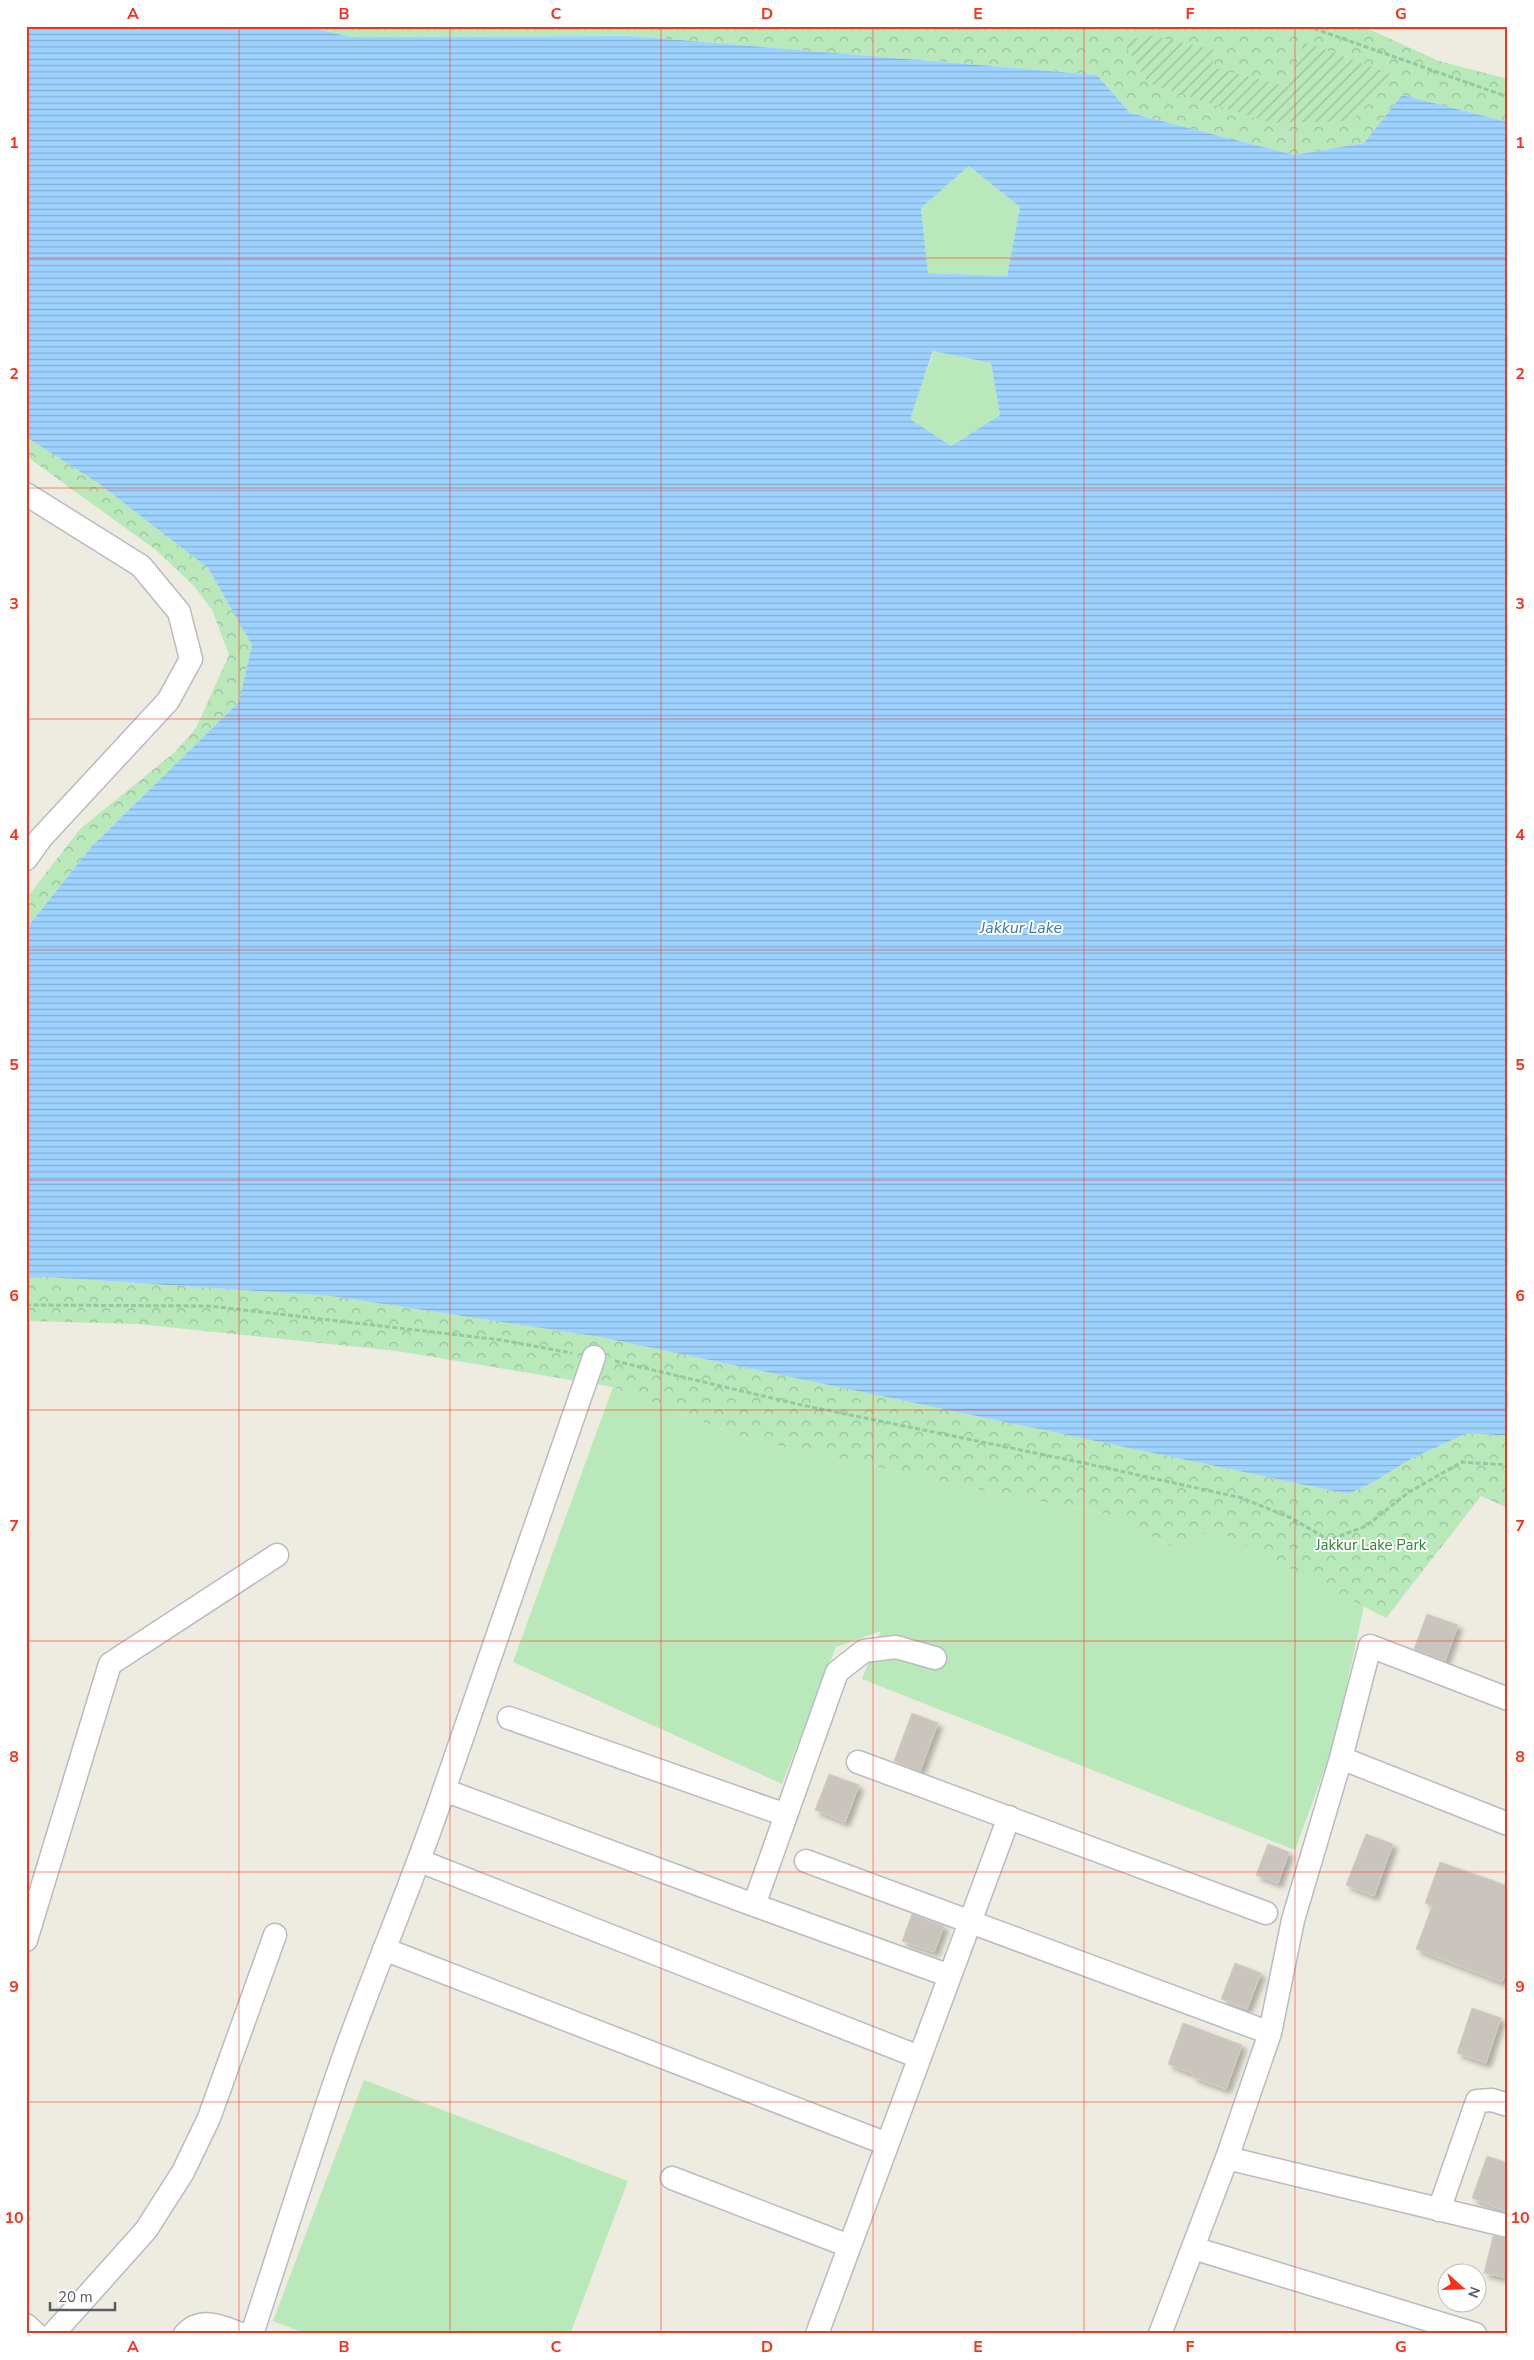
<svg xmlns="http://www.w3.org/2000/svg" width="1534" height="2360" font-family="'Nunito Sans',sans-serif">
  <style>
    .grass { fill: #b9e8ba }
    .park { fill: url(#park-crowns) }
    .garden { fill: url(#garden-furrows) }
    .water { fill: url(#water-rules); fill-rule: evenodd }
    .building { fill: #c9c4bd; stroke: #d3cdbe; filter: url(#shadow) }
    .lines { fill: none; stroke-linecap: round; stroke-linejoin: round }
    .minor-casing { stroke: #b8bbc1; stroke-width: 25 }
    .path { stroke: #92c9a3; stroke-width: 3; stroke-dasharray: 5 2.5; stroke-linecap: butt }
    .minor { stroke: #fff; stroke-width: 22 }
    .grid { fill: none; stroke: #f9301a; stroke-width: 1; stroke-opacity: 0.55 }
    .labels { text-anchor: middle; stroke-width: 4; stroke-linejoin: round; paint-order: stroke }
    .park-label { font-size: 15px; fill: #2d8732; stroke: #fff }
    .water-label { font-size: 16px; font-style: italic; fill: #3478c4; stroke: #fff }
    .neatline { fill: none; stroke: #f9301a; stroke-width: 2 }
    .grid-label { font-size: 16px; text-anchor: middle; font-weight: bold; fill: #f9301a }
  </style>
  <defs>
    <pattern id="park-crowns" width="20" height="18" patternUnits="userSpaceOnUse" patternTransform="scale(1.25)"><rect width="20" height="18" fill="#b9e8ba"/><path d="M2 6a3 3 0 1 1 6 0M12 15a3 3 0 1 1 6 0" fill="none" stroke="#99bf9b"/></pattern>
    <pattern id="garden-furrows" width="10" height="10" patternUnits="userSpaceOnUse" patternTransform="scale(1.25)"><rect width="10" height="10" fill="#b9e8ba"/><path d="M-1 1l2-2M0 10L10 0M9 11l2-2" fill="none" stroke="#99bf9b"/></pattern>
    <pattern id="water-rules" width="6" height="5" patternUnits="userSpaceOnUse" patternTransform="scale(1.25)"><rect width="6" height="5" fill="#9ed3ff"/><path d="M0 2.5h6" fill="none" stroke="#84aed2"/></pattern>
    <filter id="shadow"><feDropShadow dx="4.5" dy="4.5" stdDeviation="2.5" flood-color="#0004"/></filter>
  </defs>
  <rect width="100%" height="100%" fill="#eeebe0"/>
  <path class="grass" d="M969,166L1020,207L1007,276L928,273L921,208Z
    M934,351L991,363L1000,415L951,446L909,419Z
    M613,1387L745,1438L1000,1494L1109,1514L1171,1546L1216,1530L1364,1606L1334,1744L1295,1850L862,1679L881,1631L836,1647L782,1784L513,1662Z
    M364,2080L628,2181L570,2334H307L273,2321Z"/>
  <path class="park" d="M304,26H1362L1439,61L1508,79V122L1402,95L1364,143L1294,155L1130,113L1097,75L632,36L351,37Z
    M26,437L98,483L208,568L252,645L239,702L92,846L26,929V899L80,829L175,752L196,728L229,655L212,610L194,586L156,550L26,456Z
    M47,1277L331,1296L600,1337L1348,1494L1374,1482L1407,1461L1467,1433L1508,1436V1508L1481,1496L1386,1618L1216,1530L1171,1546L1109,1514L1000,1494L745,1438L613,1387L397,1351L138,1324L26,1321V1278Z"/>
  <path class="garden" d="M1148,35L1215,50L1212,67L1288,87L1304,42L1396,76L1351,121L1271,123L1148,83L1123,42Z"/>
  <path class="water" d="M26,26H304L351,37L632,36L1097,75L1130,113L1294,155L1364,143L1402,95L1508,122V1436L1467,1433L1407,1461L1374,1482L1348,1494L600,1337L331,1296L47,1277L26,1278V929L92,846L239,702L252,645L208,568L98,483L26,437ZM969,166L1020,207L1007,276L928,273L921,208ZM933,351L991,363L1000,415L951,446L910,419Z"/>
  <path class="building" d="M1427,1614L1458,1625L1445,1661L1414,1649Z
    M912,1713L938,1723L920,1771L894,1761Z
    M829,1774L859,1785L845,1822L815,1810Z
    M1366,1834L1393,1844L1374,1896L1346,1885Z
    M1268,1844L1289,1852L1278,1883L1256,1875Z
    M1440,1862L1508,1886V1966L1502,1982L1416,1949L1432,1906L1425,1903Z
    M912,1914L944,1926L934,1952L902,1941Z
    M1235,1963L1261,1973L1247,2009L1221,1999Z
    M1472,2008L1501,2018L1486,2063L1457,2053Z
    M1183,2023L1242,2045L1226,2089L1193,2077L1194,2074L1168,2064Z
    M1487,2156L1508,2163V2212L1472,2198Z
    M1493,2236L1508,2239V2278L1484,2273Z"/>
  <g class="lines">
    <g class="minor-casing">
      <path id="minor" d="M26,494L141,566L179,612L191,659L168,701L41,838L26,859
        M509,1718L786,1815
        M1341,1758L1508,1824
        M858,1762L1266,1913
        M444,1790L594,1357
        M420,1861L919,2057
        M806,1861L1270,2033
        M754,1905L837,1672L864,1651L896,1647L935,1658
        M26,1940L110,1664L277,1555
        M384,1949L887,2144
        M1227,2158L1508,2226
        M672,2178L849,2246
        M1439,2210L1477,2101L1492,2100L1508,2105
        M1193,2248L1475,2334
        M26,2325L36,2334
        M53,2334L146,2230L183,2172L209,2118L275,1935
        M185,2334C202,2316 221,2327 241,2334
        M252,2334C283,2240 312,2146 345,2053C377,1964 414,1879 444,1790L754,1905L950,1976
        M817,2334L1009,1817
        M1160,2334L1227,2158L1270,2033L1293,1920L1341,1758L1370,1646L1508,1699"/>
    </g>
    <path class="path" d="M1307,26L1508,97
      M26,1305L210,1306L501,1340L572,1353
      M615,1361L797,1404L1084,1463L1242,1498L1291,1518L1329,1540L1366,1526L1409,1492L1462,1462L1508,1465"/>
    <use href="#minor" class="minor"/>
  </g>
  <path class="grid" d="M239,26V2334M450,26V2334M661,26V2334M873,26V2334M1084,26V2334M1295,26V2334M26,258H1508M26,488H1508M26,719H1508M26,950H1508M26,1180H1508M26,1410H1508M26,1641H1508M26,1872H1508M26,2102H1508"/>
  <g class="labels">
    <g class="park-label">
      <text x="1371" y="1550">Jakkur Lake Park</text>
    </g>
    <g class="water-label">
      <text x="1021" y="933">Jakkur Lake</text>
    </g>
  </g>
  <rect width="1534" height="2360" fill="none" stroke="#ffffff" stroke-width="55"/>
  <g transform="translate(1462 2288) rotate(110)"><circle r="24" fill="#ffffff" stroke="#bdbec1"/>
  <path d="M0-4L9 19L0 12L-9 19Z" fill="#f9301a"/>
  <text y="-8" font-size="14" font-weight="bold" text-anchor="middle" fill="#595d63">N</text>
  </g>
  <path d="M50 2302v8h65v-8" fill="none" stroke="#595d63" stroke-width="2.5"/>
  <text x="58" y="2302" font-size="15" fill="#595d63" stroke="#ffffff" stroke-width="4" paint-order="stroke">20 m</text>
  <rect x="28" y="28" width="1478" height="2304" class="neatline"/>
  <g class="grid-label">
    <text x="133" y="19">A</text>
    <text x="344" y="19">B</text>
    <text x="556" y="19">C</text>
    <text x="767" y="19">D</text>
    <text x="978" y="19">E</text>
    <text x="1190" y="19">F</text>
    <text x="1401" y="19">G</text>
    <text x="14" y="148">1</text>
    <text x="1520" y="148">1</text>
    <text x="14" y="379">2</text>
    <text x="1520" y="379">2</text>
    <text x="14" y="609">3</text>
    <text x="1520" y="609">3</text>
    <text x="14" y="840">4</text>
    <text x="1520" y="840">4</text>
    <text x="14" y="1070">5</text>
    <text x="1520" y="1070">5</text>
    <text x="14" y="1301">6</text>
    <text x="1520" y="1301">6</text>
    <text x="14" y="1531">7</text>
    <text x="1520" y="1531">7</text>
    <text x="14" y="1762">8</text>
    <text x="1520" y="1762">8</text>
    <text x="14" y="1992">9</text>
    <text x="1520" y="1992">9</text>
    <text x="14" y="2223">10</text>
    <text x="1520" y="2223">10</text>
    <text x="133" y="2352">A</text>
    <text x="344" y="2352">B</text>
    <text x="556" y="2352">C</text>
    <text x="767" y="2352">D</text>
    <text x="978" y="2352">E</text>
    <text x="1190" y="2352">F</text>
    <text x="1401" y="2352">G</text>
  </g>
</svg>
